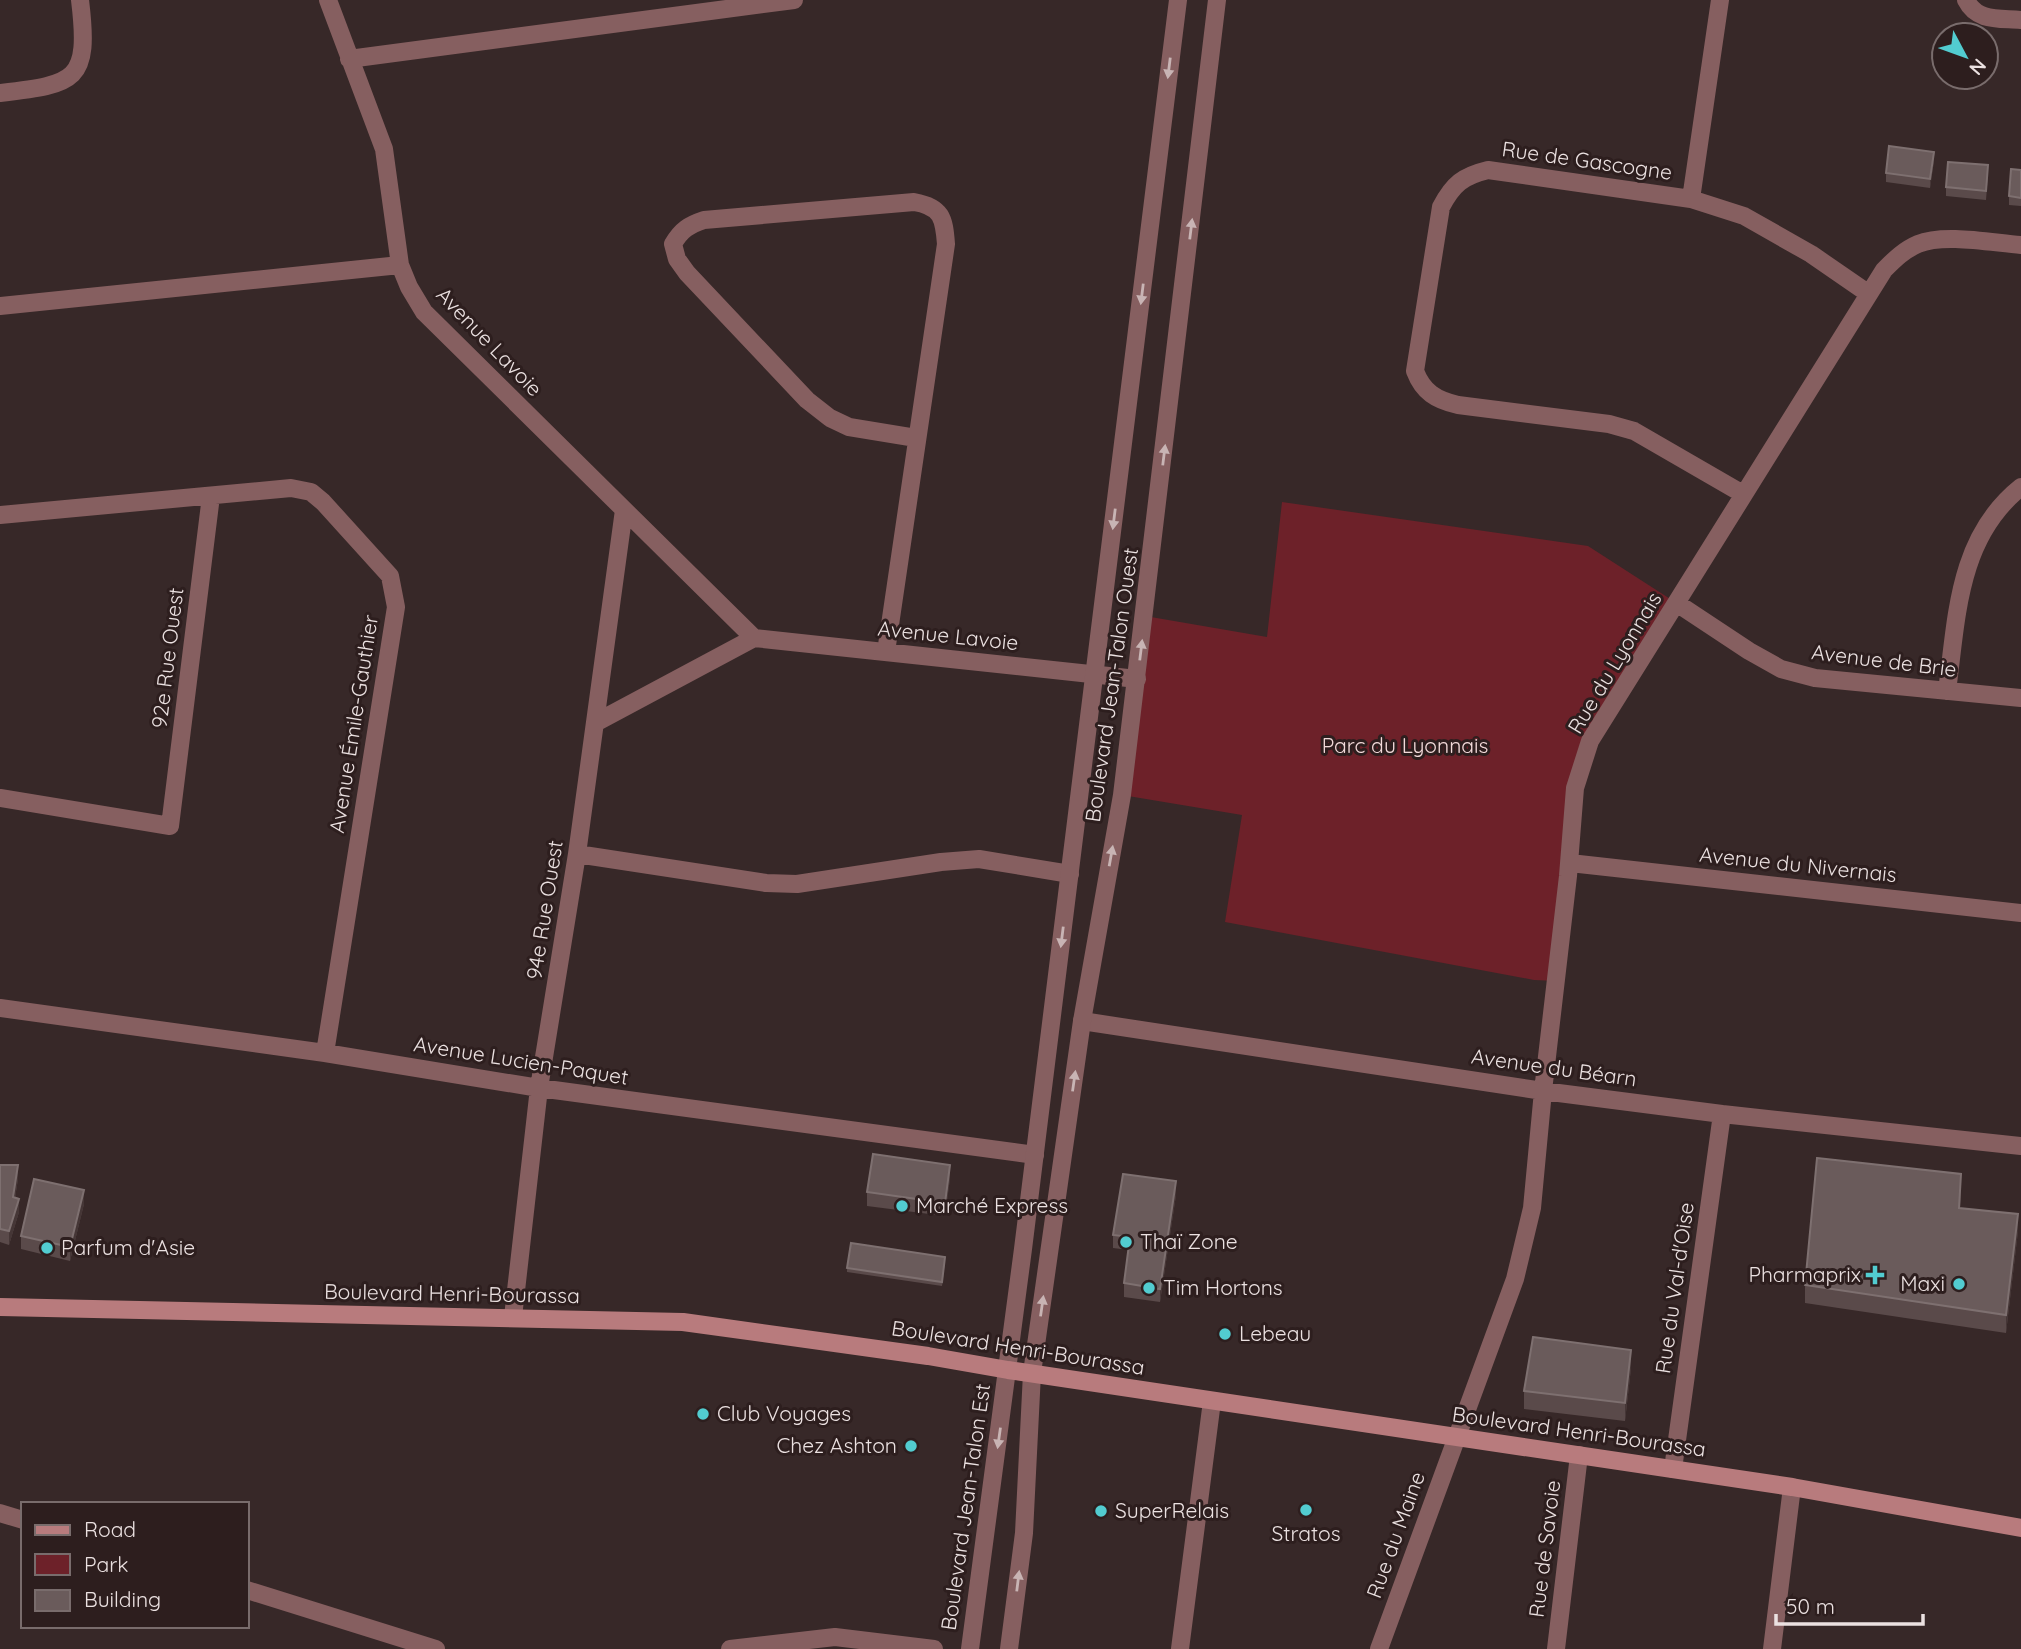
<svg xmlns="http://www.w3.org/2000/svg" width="2021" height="1649" font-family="Quicksand,sans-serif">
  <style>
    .green { fill: #6d2129 }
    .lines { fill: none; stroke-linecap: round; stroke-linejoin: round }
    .minor { stroke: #865f60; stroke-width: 18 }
    .tertiary { stroke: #865f60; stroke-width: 18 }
    .secondary { stroke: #b87b7d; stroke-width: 18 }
    .wall { fill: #5a4a4a }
    .shaded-wall { fill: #453636 }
    .building { fill: #6a5b5b; stroke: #7e7070; stroke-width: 2 }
    .oneway { fill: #c8b4b4 }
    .poi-dot { fill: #52ccd0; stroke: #2d1e1e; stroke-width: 2.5 }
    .labels { text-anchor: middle; stroke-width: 6; stroke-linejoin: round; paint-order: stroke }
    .street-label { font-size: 21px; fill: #ebe1e1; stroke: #2d1e1e }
    .park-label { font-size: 21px; fill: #f3dada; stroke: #2d1e1e }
    .poi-label { font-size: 21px; fill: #ebe1e1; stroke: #2d1e1e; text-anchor: start }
  </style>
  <rect width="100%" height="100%" fill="#372828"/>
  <path class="green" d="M1282,502L1588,546L1678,604L1590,741L1575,788L1557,981L1534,980L1225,922L1242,815L1122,795L1145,616L1267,637Z"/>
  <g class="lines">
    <path class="minor" d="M328,0L384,149L400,265
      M1966,0C1977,22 1999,18 2021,20
      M349,59L794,0
      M0,93C76,84 90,82 80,0
      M1691,199L1720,0
      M0,306L400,265L409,287L424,312L754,638L1137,679
      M1743,494L1634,431L1609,424L1458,405C1436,400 1423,392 1415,371L1441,207C1453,184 1463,176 1488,170L1691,199L1744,216L1811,254L1869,294
      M0,515L291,488L311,492L323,502L390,576L396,607L325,1053
      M1678,604L1749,651L1781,669L1815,678L2021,698
      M886,652L946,244C944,218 942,207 914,202L704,220C689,225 681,230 673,244L677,259L687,273L807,400L830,418L849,427L916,438
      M1947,691C1957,618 1957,538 2021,487
      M595,723L754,638
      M0,798L170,826L211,496
      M577,854L766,883L797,884L941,862L979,859L1070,874
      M1570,863L2021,913
      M0,1008L325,1053L539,1088L1035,1155
      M1082,1021L1543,1091L1722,1114L2021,1146
      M513,1317L539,1088L577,854L624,510
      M1673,1469L1722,1114
      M0,1513L23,1520
      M247,1590L436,1649
      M730,1649L835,1637L934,1649
      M1180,1649L1212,1401
      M1379,1649L1515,1279L1532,1208L1543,1091L1568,876L1575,788L1590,741L1884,270C1895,259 1904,250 1918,244C1944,233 1993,243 2021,245
      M1556,1649L1579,1455
      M1772,1649L1792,1487"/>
    <path class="tertiary" d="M970,1649L1023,1249L1178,0
      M1009,1649L1024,1533L1032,1373L1082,1021L1122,795L1217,0"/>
    <path class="secondary" d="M0,1307L683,1322L928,1356L1008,1370L1792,1487L2021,1528"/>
  </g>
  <path class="wall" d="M1934,161L1930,188L1886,182V173Z
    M2021,170V206L2009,205V196Z
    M1988,174L1986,200L1946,196V187Z
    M0,1165L18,1179L15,1198L19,1212L9,1245L0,1242Z
    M950,1178L945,1216L867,1206V1192Z
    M1961,1192L1960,1209L2018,1231L2006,1333L1805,1303V1285Z
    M1176,1195L1160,1302L1124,1297V1283L1129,1250L1113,1248V1235Z
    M84,1204L70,1261L21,1249V1236Z
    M945,1262L942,1286L847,1272V1268Z
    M1631,1368L1625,1421L1524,1409V1391Z"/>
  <path class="shaded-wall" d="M1934,152V161L1930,188V179Z
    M18,1165V1179L13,1211V1197Z
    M950,1165V1178L945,1216V1203Z
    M1961,1174V1192L1959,1226V1208Z
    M1176,1181V1195L1160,1302V1289Z
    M84,1190V1204L70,1261V1247Z
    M19,1199V1212L9,1245V1231Z
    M2018,1214V1231L2006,1333V1315Z
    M1631,1350V1368L1625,1421V1403Z"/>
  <path class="building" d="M1889,146L1934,152L1930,179L1886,173Z
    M1948,162L1988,165L1986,191L1946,187Z
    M2011,169L2021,170V198L2009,196Z
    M873,1154L950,1165L945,1203L867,1192Z
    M1817,1158L1961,1174L1959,1208L2018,1214L2006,1315L1805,1285Z
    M0,1165H18L13,1197L19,1199L9,1231L0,1229Z
    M1123,1174L1176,1181L1160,1289L1124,1283L1130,1237L1113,1235Z
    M34,1179L84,1190L70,1247L21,1236Z
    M851,1243L945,1257L942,1282L847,1268Z
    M1533,1337L1631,1350L1625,1403L1524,1391Z"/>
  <defs><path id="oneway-solid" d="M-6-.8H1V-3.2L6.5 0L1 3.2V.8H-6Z" transform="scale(1.75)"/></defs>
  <g class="oneway">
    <use href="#oneway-solid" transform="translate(1169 68) rotate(97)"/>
    <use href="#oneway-solid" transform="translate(1191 229) rotate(-83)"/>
    <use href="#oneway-solid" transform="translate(1142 294) rotate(97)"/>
    <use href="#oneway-solid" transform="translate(1164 455) rotate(-83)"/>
    <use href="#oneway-solid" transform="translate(1114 519) rotate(97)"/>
    <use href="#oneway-solid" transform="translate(1141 650) rotate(-83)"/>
    <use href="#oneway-solid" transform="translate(1111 856) rotate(-80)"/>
    <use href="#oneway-solid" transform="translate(1062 937) rotate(97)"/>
    <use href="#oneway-solid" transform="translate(1074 1081) rotate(-82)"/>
    <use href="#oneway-solid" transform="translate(1042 1306) rotate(-82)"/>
    <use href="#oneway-solid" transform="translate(999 1438) rotate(98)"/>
    <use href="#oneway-solid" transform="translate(1018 1581) rotate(-83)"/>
  </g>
  <g class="poi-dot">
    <circle cx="902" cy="1206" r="7"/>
    <circle cx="1126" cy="1242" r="7"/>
    <circle cx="47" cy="1248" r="7"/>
    <path d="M1871.5 1264.5h7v7h7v7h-7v7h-7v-7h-7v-7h7z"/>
    <circle cx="1959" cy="1284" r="7"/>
    <circle cx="1149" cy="1288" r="7"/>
    <circle cx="1225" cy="1334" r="7"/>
    <circle cx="703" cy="1414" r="7"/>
    <circle cx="911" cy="1446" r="7"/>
    <circle cx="1306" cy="1510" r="7"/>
    <circle cx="1101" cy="1511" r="7"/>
  </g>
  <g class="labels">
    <g class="street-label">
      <text transform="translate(1587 161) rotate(8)" y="7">Rue de Gascogne</text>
      <text transform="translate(489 342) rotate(46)" y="7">Avenue Lavoie</text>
      <text transform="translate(948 636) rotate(6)" y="7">Avenue Lavoie</text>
      <text transform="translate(168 658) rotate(-83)" y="7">92e Rue Ouest</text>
      <text transform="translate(1884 661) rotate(7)" y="7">Avenue de Brie</text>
      <text transform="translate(1615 663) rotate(-59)" y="7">Rue du Lyonnais</text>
      <text transform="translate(1112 685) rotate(-82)" y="7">Boulevard Jean-Talon Ouest</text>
      <text transform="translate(354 724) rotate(-81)" y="7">Avenue Émile-Gauthier</text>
      <text transform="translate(1798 865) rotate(6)" y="7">Avenue du Nivernais</text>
      <text transform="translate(545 910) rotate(-81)" y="7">94e Rue Ouest</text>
      <text transform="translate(521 1061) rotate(9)" y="7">Avenue Lucien-Paquet</text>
      <text transform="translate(1554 1068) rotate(8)" y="7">Avenue du Béarn</text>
      <text transform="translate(1675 1288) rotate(-82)" y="7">Rue du Val-d'Oise</text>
      <text transform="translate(452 1294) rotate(1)" y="7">Boulevard Henri-Bourassa</text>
      <text transform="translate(1018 1348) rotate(9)" y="7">Boulevard Henri-Bourassa</text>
      <text transform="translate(1579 1432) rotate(8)" y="7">Boulevard Henri-Bourassa</text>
      <text transform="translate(966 1507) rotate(-82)" y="7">Boulevard Jean-Talon Est</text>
      <text transform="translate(1396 1535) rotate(-70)" y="7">Rue du Maine</text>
      <text transform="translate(1545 1549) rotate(-83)" y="7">Rue de Savoie</text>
    </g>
    <g class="park-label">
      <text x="1405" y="753">Parc du Lyonnais</text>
    </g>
    <g class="poi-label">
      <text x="916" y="1213">Marché Express</text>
      <text x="1140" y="1249">Thaï Zone</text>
      <text x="61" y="1255">Parfum d'Asie</text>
      <text x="1861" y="1282" text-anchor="end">Pharmaprix</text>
      <text x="1945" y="1291" text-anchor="end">Maxi</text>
      <text x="1163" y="1295">Tim Hortons</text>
      <text x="1239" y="1341">Lebeau</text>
      <text x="717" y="1421">Club Voyages</text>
      <text x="897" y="1453" text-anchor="end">Chez Ashton</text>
      <text x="1115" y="1518">SuperRelais</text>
      <text x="1306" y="1541" text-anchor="middle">Stratos</text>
    </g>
  </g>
  <rect x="21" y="1502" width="228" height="126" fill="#2d1e1e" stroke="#796c6c" stroke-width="2"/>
  <rect x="35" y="1525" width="35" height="10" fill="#b87b7d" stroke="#796c6c" stroke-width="2"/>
  <text x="84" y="1537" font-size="21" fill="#ebe1e1">Road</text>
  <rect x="35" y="1554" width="35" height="21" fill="#6d2129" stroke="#796c6c" stroke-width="2"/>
  <text x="84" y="1572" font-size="21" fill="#ebe1e1">Park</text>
  <rect x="35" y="1590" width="35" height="21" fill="#6a5b5b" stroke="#796c6c" stroke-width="2"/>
  <text x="84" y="1607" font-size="21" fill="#ebe1e1">Building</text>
  <g transform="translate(1965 56) rotate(131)"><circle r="33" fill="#2d1e1e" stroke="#796c6c" stroke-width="2"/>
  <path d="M0-5L12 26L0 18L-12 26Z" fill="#52ccd0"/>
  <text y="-10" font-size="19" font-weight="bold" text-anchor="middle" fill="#ebe1e1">N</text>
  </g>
  <path d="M1776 1614v10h147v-10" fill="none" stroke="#ebe1e1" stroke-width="3.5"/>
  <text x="1786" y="1614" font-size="21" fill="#ebe1e1" stroke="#2d1e1e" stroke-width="5" paint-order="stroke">50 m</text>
</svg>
